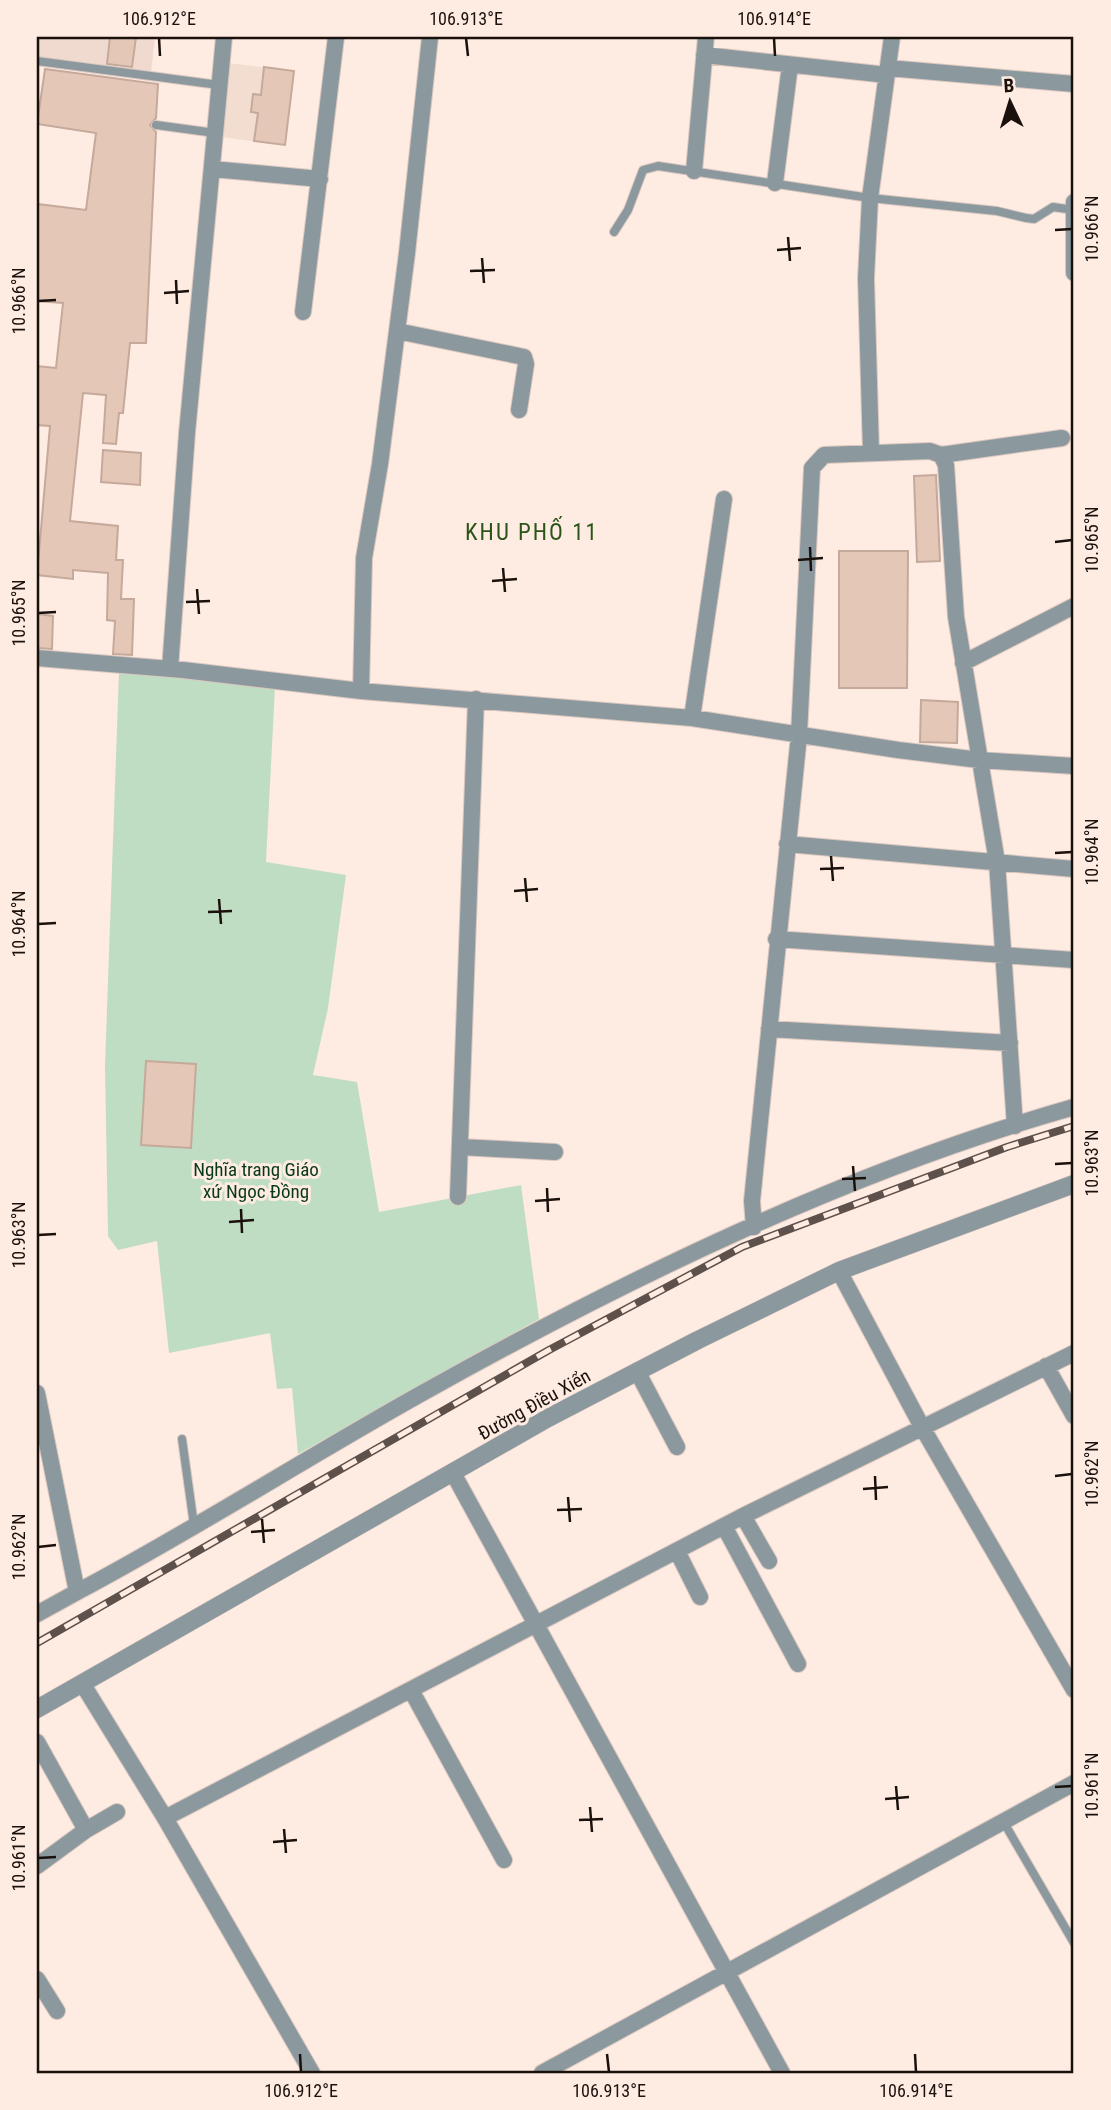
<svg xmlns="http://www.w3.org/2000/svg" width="1111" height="2110" font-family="'Roboto Condensed',sans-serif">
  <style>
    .built { fill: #f0dacf }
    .medical { fill: #f3dcd0 }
    .green { fill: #bfddc3 }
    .building { fill: #e4c7b7; stroke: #c5a99a; stroke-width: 2 }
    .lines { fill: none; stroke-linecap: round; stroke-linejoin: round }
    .service-casing { stroke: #dac8c0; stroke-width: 10 }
    .minor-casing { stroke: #dac8c0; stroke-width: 18 }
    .tertiary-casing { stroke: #dac8c0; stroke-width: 19 }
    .service { stroke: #8b989e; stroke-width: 8 }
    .minor { stroke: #8b989e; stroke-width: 16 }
    .tertiary { stroke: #8b989e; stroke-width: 18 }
    .rail-casing { stroke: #5e514b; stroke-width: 8 }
    .rail { stroke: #feebe2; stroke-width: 5; stroke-dasharray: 16; stroke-linecap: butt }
    .ticks { fill: none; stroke: #1b110c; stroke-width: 2.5 }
    .labels { text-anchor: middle; stroke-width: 6; stroke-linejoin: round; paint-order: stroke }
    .park-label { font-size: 19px; fill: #073918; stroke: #feebe2 }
    .street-label { font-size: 19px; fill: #1b110c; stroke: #feebe2 }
    .quarter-label { font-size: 23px; letter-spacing: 2px; fill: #2b5418; stroke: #feebe2 }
    .neatline { fill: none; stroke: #1b110c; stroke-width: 2.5 }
    .ticks-label { font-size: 18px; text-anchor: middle; fill: #1b110c }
  </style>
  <rect width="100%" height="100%" fill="#feebe2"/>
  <path class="built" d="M37,37H155L151,72L37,57Z"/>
  <path class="medical" d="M228,63L294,71L285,145L221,137Z"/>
  <path class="green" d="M119,672L275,687L266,862L346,875L328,1008L313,1075L357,1082L379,1212L521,1185L539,1319L298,1454L292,1388L277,1389L270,1333L169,1353L157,1241L118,1250L108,1236L105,1065Z"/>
  <path class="building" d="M110,37H136L132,67L107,64Z
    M264,67L294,71L285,145L254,141L258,113L251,112L253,94L261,95Z
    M45,69L158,84L156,118L150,125L156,132L146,343H130L123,413H119L116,444L103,443L106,395L83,393L70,521L118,526L116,560H123L121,599H134L132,655L113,654L115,621L107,620L108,573L73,570V579L37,575L50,426L37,425V366L56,368L63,303L37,301V204L86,210L96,133L37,124Z
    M103,450L141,453L140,485L101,482Z
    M936,475L940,561L917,562L914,476Z
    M839,551H908L907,688H839Z
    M37,614L53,616L52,649L37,648Z
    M921,700L958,702L957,743L920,742Z
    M146,1061L196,1064L191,1148L141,1145Z"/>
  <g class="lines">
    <g class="service-casing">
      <path id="service" d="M37,61L219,85
        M156,125L215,133
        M614,232L628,210L643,170L658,166L870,198L997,211L1026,218L1034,219L1053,207L1074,210
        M182,1439L194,1525
        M1003,1821L1074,1943"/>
    </g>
    <g class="minor-casing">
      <path id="minor" d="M704,55L887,75
        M888,68L1074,84
        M212,169L320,179
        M694,171L706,37
        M775,183L790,65
        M1074,202V273
        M303,312L336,37
        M397,331L524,357L526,364L519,410
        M871,452L866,278L870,198L892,37
        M941,455L1062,438
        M37,658L183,670L361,691L692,718L898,750L979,760L1074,766
        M963,663L1074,606
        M170,669L187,433L224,37
        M361,691L364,558L380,464L407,253L430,37
        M692,718L724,499
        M787,844L1074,869
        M776,939L1074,960
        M769,1029L1010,1043
        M460,1147L555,1152
        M458,1197L476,699
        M754,1227L752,1201L799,735L812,468L824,455L930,451L941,455L946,465L956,617L997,862L1015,1126
        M839,1271L922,1427L1074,1690
        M1046,1366L1074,1416
        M637,1371L677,1447
        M37,1393L77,1592C196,1529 309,1456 426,1391C628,1278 851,1170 1074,1107
        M453,1473L782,2073
        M743,1516L769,1561
        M724,1526L798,1664
        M677,1551L700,1597
        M37,1614L77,1592
        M82,1683L165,1818L312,2073
        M411,1690L504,1860
        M37,1742L86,1830
        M165,1818L743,1516L1074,1353
        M37,1866L86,1830L117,1812
        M37,1979L57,2011
        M542,2073L1074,1783"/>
    </g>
    <g class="tertiary-casing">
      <path id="tertiary" d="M37,1709L548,1418L698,1340L839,1271L1074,1184"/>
    </g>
    <use href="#service" class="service"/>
    <use href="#minor" class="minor"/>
    <use href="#tertiary" class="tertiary"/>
    <g class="rail-casing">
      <path id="rail" d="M37,1643L549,1350L742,1247L1007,1147L1074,1126"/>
    </g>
    <use href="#rail" class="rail"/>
  </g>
  <path class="ticks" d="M159,38L160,56M466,38L468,56M774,38L775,56M1055,230L1072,229M788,237L790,261M777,250L801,248M482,258L484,283M470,271L495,270M176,280L177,304M164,293L189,291M38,301L56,300M1055,542L1072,540M810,547L811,571M798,560L823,558M503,568L505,592M492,581L517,579M197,589L199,614M186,602L210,601M38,613L56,612M1055,853L1072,852M831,856L833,881M820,869L844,868M525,878L527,902M514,891L538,889M219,899L221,924M208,912L232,911M38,924L56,923M1055,1164L1072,1163M853,1166L855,1191M842,1179L866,1178M547,1188L548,1212M535,1201L560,1199M241,1209L242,1233M229,1222L254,1220M38,1235L56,1234M875,1476L876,1500M1055,1476L1072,1474M863,1489L888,1487M568,1497L570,1522M557,1510L582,1509M262,1519L264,1543M251,1532L275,1530M38,1547L56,1545M896,1786L898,1810M1055,1787L1072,1786M885,1799L909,1797M590,1807L592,1832M579,1820L603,1819M284,1829L286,1853M273,1842L297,1840M38,1858L56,1857M300,2054L301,2072M607,2054L609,2072M915,2054L916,2072"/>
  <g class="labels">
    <g class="park-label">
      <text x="256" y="1176">Nghĩa trang Giáo<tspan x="256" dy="22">xứ Ngọc Đồng</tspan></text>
    </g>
    <g class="street-label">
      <text transform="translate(534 1404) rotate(-29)" y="7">Đường Điều Xiển</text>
    </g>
    <g class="quarter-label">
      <text x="532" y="540">KHU PHỐ 11</text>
    </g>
  </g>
  <rect width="1111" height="2110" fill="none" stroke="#feebe2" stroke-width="77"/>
  <g transform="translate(1010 102) rotate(356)" stroke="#feebe2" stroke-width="5" paint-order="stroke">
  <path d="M0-5L12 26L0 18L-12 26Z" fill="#1b110c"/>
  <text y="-10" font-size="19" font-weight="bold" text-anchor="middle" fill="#1b110c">B</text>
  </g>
  <rect x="38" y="38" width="1034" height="2034" class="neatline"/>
  <g class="ticks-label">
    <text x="159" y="25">106.912°E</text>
    <text x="466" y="25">106.913°E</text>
    <text x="774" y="25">106.914°E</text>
    <text transform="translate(1092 229) rotate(-90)" y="6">10.966°N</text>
    <text transform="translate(19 301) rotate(-90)" y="6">10.966°N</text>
    <text transform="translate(1092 540) rotate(-90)" y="6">10.965°N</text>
    <text transform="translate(19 613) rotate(-90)" y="6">10.965°N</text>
    <text transform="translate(1092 852) rotate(-90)" y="6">10.964°N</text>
    <text transform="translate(19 924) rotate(-90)" y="6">10.964°N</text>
    <text transform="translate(1092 1163) rotate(-90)" y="6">10.963°N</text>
    <text transform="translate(19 1235) rotate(-90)" y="6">10.963°N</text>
    <text transform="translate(1092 1474) rotate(-90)" y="6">10.962°N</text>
    <text transform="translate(19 1547) rotate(-90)" y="6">10.962°N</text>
    <text transform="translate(1092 1786) rotate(-90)" y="6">10.961°N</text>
    <text transform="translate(19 1858) rotate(-90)" y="6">10.961°N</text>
    <text x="301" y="2097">106.912°E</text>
    <text x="609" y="2097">106.913°E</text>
    <text x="916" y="2097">106.914°E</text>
  </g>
</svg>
